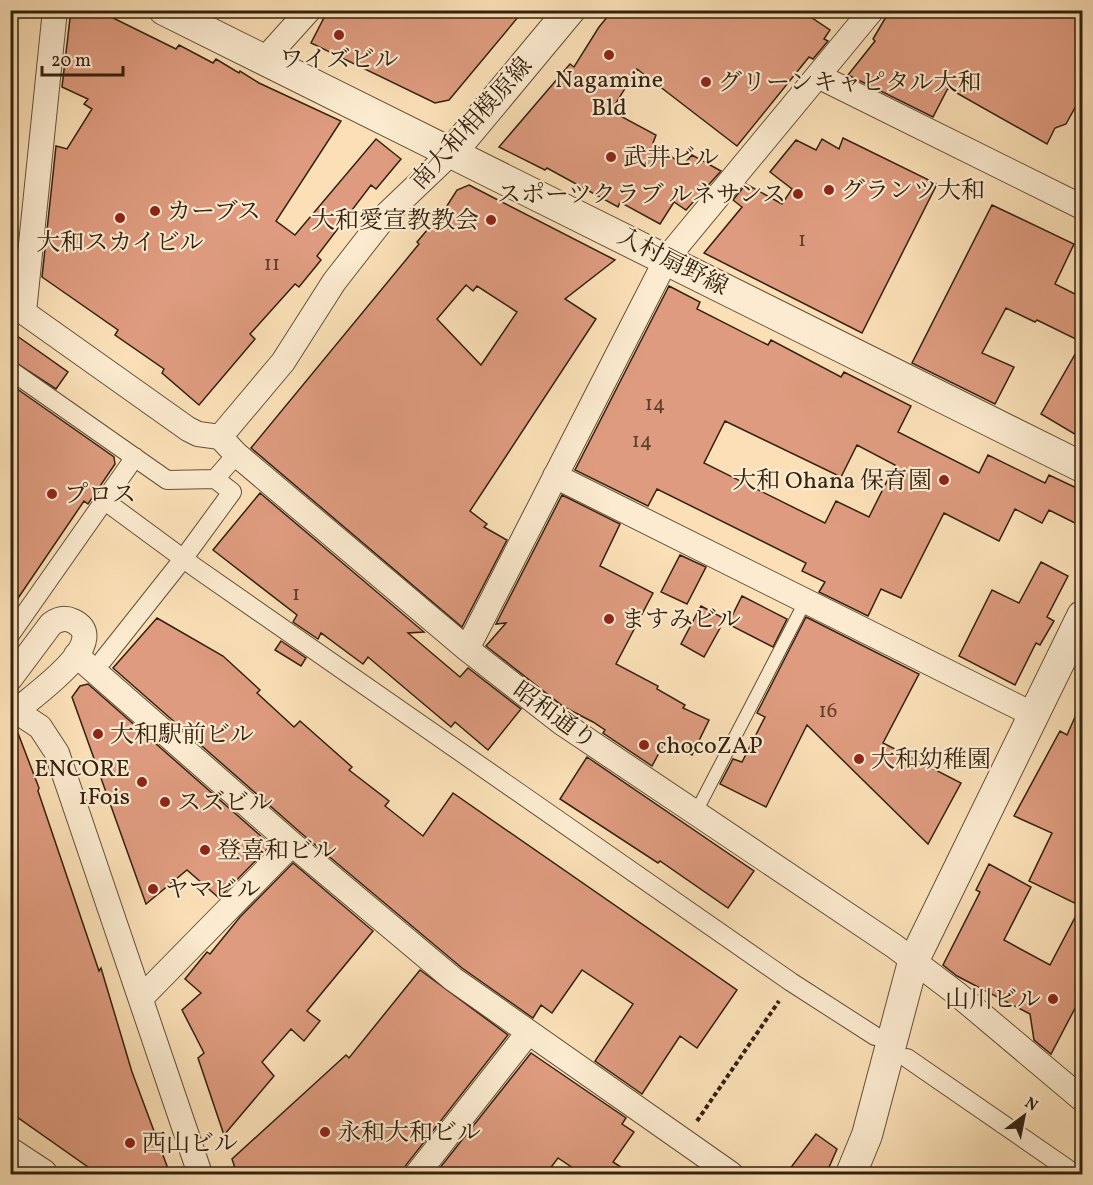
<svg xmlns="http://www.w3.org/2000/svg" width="1093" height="1185" font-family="Vollkorn,'Noto Serif JP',serif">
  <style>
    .building { fill: #de9b7f; stroke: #33210f; stroke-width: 1.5; fill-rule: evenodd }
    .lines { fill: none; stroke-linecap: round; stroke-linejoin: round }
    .service-casing { stroke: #655139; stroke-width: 14 }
    .pedestrian-casing { stroke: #655139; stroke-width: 20 }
    .minor-casing { stroke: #655139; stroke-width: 26 }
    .tertiary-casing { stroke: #655139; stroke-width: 32 }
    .path { stroke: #33210f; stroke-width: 4; stroke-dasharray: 4.5 3; stroke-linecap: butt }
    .service { stroke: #fcebd0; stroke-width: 12 }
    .pedestrian { stroke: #fcebd0; stroke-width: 18 }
    .minor { stroke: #fcebd0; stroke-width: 24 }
    .tertiary { stroke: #fcebd0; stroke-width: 30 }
    .poi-dot { fill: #8f2418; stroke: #fcebd0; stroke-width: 2 }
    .labels { text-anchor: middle; stroke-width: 4.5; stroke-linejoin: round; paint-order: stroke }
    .number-label { font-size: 21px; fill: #5e402b }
    .poi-label { font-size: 24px; fill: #33210f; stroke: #fcebd0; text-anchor: start }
    .street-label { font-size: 24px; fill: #33210f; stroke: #fcebd0 }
  </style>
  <rect width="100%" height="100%" fill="#fbe0b7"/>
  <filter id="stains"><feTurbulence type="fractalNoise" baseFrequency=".00333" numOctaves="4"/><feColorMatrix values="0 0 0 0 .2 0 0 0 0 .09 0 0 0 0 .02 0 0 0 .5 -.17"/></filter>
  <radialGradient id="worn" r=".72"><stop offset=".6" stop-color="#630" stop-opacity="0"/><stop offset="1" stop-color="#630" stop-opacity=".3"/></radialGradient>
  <path class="building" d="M71,10H97L176,49L179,45L213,63L216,59L239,73L240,71L259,83L341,121L276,221L295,235L376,139L401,159L376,189L371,185L317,256L321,260L299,287L295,284L250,334L255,339L199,405L162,373L164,369L115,335L118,330L42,277L56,146L67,149L92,109L84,104L88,99L62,87Z
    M328,10H524L449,100L435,103L311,43Z
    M613,10H800L830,30L824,39L828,41L813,59L809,57L737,146L637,69L611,111L656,135L653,143L683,165L692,155L721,171L686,210L674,202L660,224L620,202L618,207L547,168L545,170L499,147L570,64L574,67L599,27Z
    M890,10H1083V93L1066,124L1055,128L1047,144L948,88L933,117L848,75L875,41L873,39Z
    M843,138L937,184L862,333L704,253L742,207L733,200L746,184L782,204L792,189L770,172L796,140L816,150L822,139L839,149Z
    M469,185L615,260L565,299L596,319L470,511L487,524L484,527L507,540L462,627L251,448L419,244L417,242L445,209L457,190ZM466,285L473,291L477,286L517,312L481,365L437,319Z
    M992,205L1074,244L1055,284L1083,298V439L1041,414L1082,342L1037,320L1035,322L1006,308L982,353L1014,367L995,404L912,363Z
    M669,286L700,302L697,309L768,345L771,340L841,377L844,372L911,406L898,432L979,473L988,455L1045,483L1049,475L1083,491V527L1049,510L1042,523L1015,509L999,541L944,513L901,598L881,589L868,616L819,592L825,582L802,571L806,563L657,489L648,506L575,470ZM725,421L841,477L857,445L895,465L869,517L836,501L825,523L704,463Z
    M10,331L68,372L56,389L10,359Z
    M10,384L114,457L115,464L88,504L84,501L10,610Z
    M260,493L424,632L408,633L460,677L468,668L521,709L488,750L455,722L451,727L368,657L363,664L321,633L318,639L293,622L297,615L213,550Z
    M562,495L620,524L600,566L653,593L616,664L658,686L657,689L685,705L683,708L709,720L692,755L665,742L652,766L603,733L605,730L593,722L564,707L486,646L506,623L496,624Z
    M680,555L706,567L687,604L661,592Z
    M1041,562L1068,576L1047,617L1054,621L1040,645L1036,643L1015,685L959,656L992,590L1019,603Z
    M742,596L787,619L773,647L728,624Z
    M701,606L725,619L704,657L681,644Z
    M806,617L919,674L883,743L961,783L928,844L807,725L766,807L720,784L733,759L742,762L765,717L757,713Z
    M157,618L223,656L260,690L257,693L294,727L300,721L352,767L349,770L389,801L385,806L423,836L453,793L737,990L697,1048L680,1036L642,1094L595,1061L633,1004L582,970L552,1013L541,1005L533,1018L462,968L301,833L113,668Z
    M281,641L306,658L301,666L275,650Z
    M88,684L271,845L219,898L187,870L146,904L72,697L80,686Z
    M1083,699V993L1051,1054L1034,1040L1030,1014L957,976L943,965L980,892L976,890L989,864L1031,887L1004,940L1050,965L1081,906L1029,881L1052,833L1014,816L1060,731L1067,735Z
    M16,728L39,788L38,791L99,971L101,968L132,1072L170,1174H98L10,1112V730Z
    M587,757L754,871L728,908L660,861L658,863L560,799Z
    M293,863L373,931L307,1011L320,1021L304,1041L291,1029L262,1062L274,1076L224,1135L198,1058L204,1053L182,1010L201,993L185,979L207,952L210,954L240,917Z
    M420,970L508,1035L406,1165L403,1174H237L232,1159L346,1055L349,1058Z
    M531,1053L626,1118L622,1124L634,1132L613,1162L632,1174H582L558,1158L546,1174H435Z
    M816,1134L837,1149L826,1174H786Z"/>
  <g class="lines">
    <g class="service-casing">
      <path id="service" d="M696,812L806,600"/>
    </g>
    <g class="pedestrian-casing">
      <path id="pedestrian" d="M10,370L167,480L215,479L229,463
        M105,501L196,568L791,982L875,1036
        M10,635L135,457
        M103,660L183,559L232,492L215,479
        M907,1058L1075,1174"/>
    </g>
    <g class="minor-casing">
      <path id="minor" d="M264,60L309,10
        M818,76L1082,207
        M12,304L188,429L198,434L220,437
        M24,312L55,10
        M220,437L236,454L467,649L562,723L894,946L956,993L1082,1099
        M220,437L283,362L334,282L387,214L452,152
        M555,476L1034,715
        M467,649L667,258L872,10
        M76,655L292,844L453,979L731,1174
        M10,679L51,624C58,619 65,617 73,621C116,642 25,701 10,716
        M10,707L40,727L57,753L200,1174
        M141,998L292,844
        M417,1174L528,1033"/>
    </g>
    <g class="tertiary-casing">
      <path id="tertiary" d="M164,10L1082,467
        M452,152L570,10
        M10,1153L42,1174
        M851,1174L867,1135L913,962L1082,616"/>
    </g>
    <path class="path" d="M697,1121L779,1001"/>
    <use href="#service" class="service"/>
    <use href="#pedestrian" class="pedestrian"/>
    <use href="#minor" class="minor"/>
    <use href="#tertiary" class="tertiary"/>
  </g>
  <g class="poi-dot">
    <circle cx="339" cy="35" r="6"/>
    <circle cx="609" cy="55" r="6"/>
    <circle cx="706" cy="82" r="6"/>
    <circle cx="611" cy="157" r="6"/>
    <circle cx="829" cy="190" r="6"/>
    <circle cx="798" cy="194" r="6"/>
    <circle cx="155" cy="211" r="6"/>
    <circle cx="120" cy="218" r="6"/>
    <circle cx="491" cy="220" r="6"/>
    <circle cx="944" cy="480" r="6"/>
    <circle cx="52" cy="494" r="6"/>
    <circle cx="609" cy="619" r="6"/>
    <circle cx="98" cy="734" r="6"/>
    <circle cx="644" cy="745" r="6"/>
    <circle cx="859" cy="759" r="6"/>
    <circle cx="142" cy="782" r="6"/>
    <circle cx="165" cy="802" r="6"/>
    <circle cx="205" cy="850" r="6"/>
    <circle cx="153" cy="889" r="6"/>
    <circle cx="1053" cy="999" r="6"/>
    <circle cx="325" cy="1132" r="6"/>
    <circle cx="130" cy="1143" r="6"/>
  </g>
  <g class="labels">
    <g class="number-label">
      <text x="802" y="246">1</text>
      <text x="272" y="270">11</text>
      <text x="655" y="410">14</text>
      <text x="642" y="447">14</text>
      <text x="296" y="600">1</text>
      <text x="828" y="717">16</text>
    </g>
    <g class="poi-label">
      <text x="339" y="67" text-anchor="middle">ワイズビル</text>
      <text x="609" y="87" text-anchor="middle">Nagamine<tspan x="609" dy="28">Bld</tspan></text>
      <text x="718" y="90">グリーンキャピタル大和</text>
      <text x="623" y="165">武井ビル</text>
      <text x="841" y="198">グランツ大和</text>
      <text x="786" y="202" text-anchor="end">スポーツクラブ ルネサンス</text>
      <text x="167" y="219">カーブス</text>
      <text x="479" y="228" text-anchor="end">大和愛宣教教会</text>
      <text x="120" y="250" text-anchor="middle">大和スカイビル</text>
      <text x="932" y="488" text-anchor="end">大和 Ohana 保育園</text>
      <text x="64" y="502">プロス</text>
      <text x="621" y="627">ますみビル</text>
      <text x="110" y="742">大和駅前ビル</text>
      <text x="656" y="753">chocoZAP</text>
      <text x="871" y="767">大和幼稚園</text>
      <text x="130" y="776" text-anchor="end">ENCORE<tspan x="130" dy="28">1Fois</tspan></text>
      <text x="177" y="810">スズビル</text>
      <text x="217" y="858">登喜和ビル</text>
      <text x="165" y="897">ヤマビル</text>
      <text x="1041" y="1007" text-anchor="end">山川ビル</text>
      <text x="337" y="1140">永和大和ビル</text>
      <text x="142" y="1151">西山ビル</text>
    </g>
    <g class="street-label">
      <text transform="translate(471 123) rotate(-48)" y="8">南大和相模原線</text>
      <text transform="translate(673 261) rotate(27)" y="8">入村扇野線</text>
      <text transform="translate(555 715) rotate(36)" y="8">昭和通り</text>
    </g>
  </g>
  <rect width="1093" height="1185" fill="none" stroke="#fbe0b7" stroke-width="36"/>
  <rect x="12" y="12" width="1069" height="1161" fill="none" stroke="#33210f" stroke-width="3"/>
  <rect x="18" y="18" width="1057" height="1149" fill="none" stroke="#33210f" stroke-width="1.5"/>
  <g transform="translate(1024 1116) rotate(32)" stroke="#fcebd0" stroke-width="4.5" paint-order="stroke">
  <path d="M0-4.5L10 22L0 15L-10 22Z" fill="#33210f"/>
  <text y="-9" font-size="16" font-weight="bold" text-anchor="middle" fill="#33210f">N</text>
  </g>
  <path d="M42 66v9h81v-9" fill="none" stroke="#33210f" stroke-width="3"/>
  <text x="51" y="66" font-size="18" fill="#33210f" stroke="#fcebd0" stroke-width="4.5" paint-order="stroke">20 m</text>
  <rect width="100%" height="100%" filter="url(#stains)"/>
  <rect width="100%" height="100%" fill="url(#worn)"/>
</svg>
